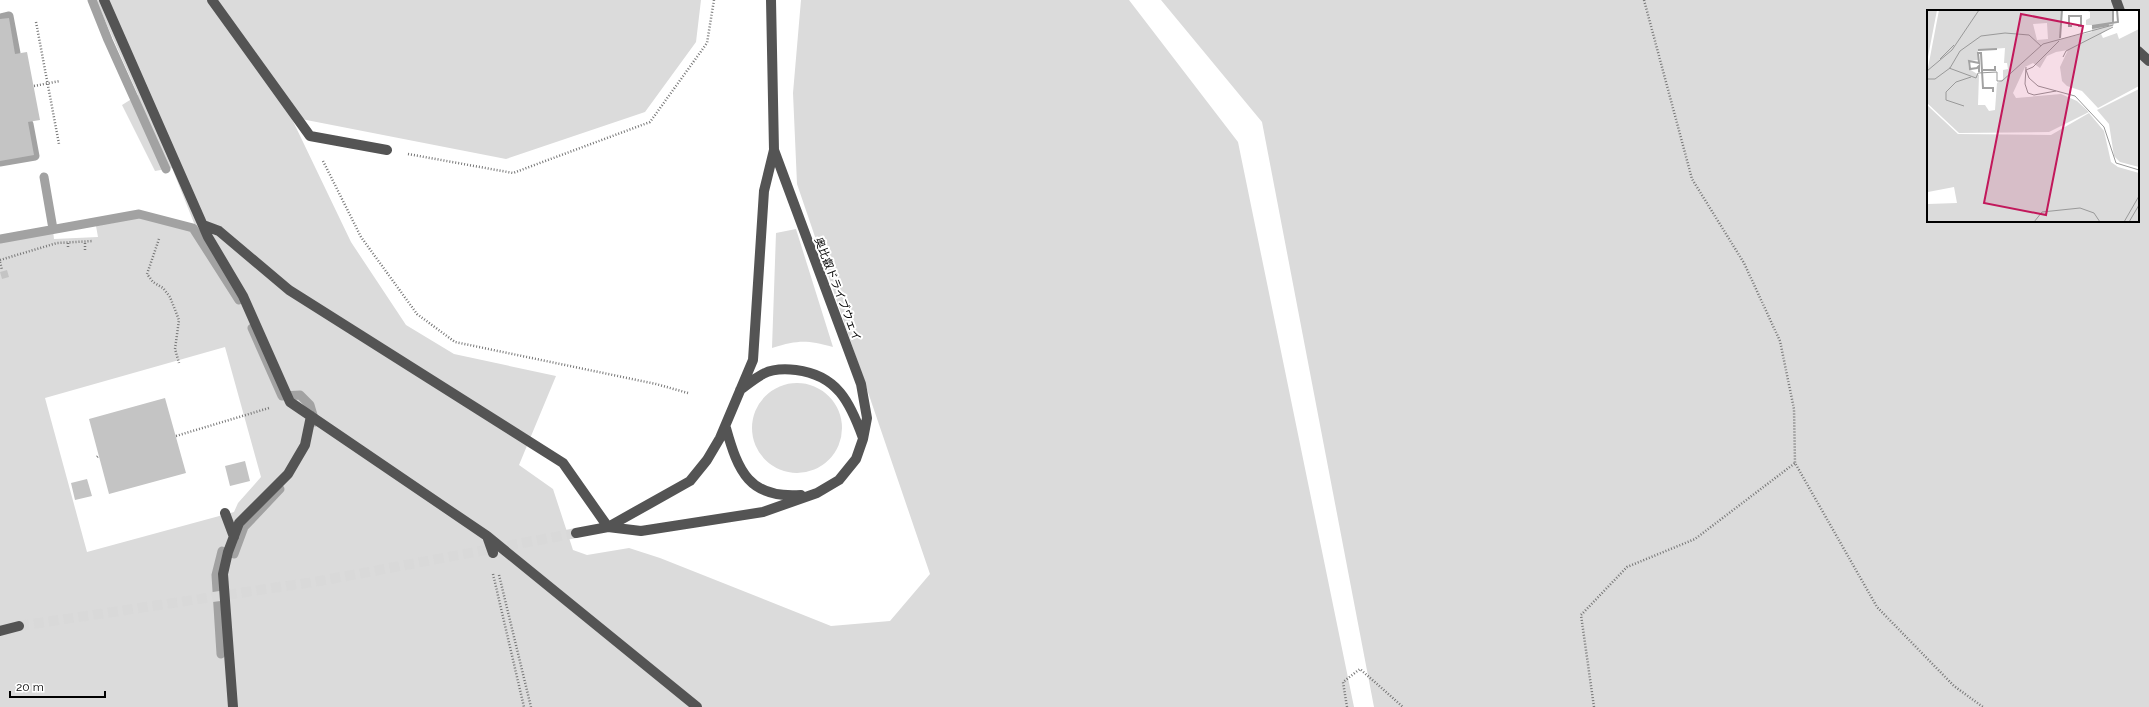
<svg xmlns="http://www.w3.org/2000/svg" width="2149" height="707" font-family="Raleway,'Noto Sans JP',sans-serif">
  <style>
    .green { fill: #dbdbdb; fill-rule: evenodd }
    .lines { fill: none; stroke-linecap: round; stroke-linejoin: round }
    .stream { stroke: #a2a2a2; stroke-width: 9 }
    .building { fill: #c4c4c4 }
    .minor-tunnel { stroke: #d9d9d9; stroke-width: 10; stroke-dasharray: 10 5; stroke-linecap: butt }
    .path { stroke: #767676; stroke-width: 2.5; stroke-dasharray: 1 2; stroke-linecap: butt }
    .minor { stroke: #545454; stroke-width: 10 }
    .labels { text-anchor: middle; stroke-width: 4; stroke-linejoin: round; paint-order: stroke }
    .street-label { font-size: 11px; fill: #000; stroke: #fff }
    .inset-river { fill: none; stroke: #a2a2a2; stroke-width: 2 }
    .inset-road { fill: none; stroke: #999; stroke-width: 1 }
    .view { fill: #c2185b; fill-opacity: 0.15; stroke: #c2185b; stroke-width: 2 }
    .inset-edge { fill: none; stroke: #000; stroke-width: 2 }
  </style>
  <rect width="100%" height="100%" fill="#fff"/>
  <path class="green" d="M96,0H701L696,42L645,112L506,159L291,117L351,242L406,325L454,354L556,376L519,465L553,489L573,550L587,555L629,548L660,558L831,626L890,621L930,574L797,184L793,93L801,0H1129L1238,142L1354,707H0V241L53,230L54,239L98,237L96,226L97,223L139,215L196,228L172,168L155,171L122,105L138,95ZM225,347L261,477L238,503L234,512L87,552L45,398Z
    M1161,0H2149V707H1374L1262,122ZM1928,11H2138V221H1928Z
    M796,229L833,347C806,340 799,340 772,348L776,233Z
    M752 428a45 45 0 1 1 90 0a45 45 0 1 1-90 0Z"/>
  <g class="lines">
    <path class="stream" d="M92,0L108,40L166,169
      M0,18L9,16L16,53
      M0,162L35,156L29,124
      M44,177L53,229
      M0,239L139,214L193,228L239,300
      M252,328L282,396L300,395L310,405L315,422
      M221,654L216,575L222,551L234,554L244,527L280,489"/>
  </g>
  <path class="building" d="M9,18L15,54L27,52L40,120L28,122L34,155L0,161V19Z
    M7,270L9,277L2,279L0,272Z
    M165,398L186,473L109,494L89,419Z
    M245,461L250,481L230,486L225,466Z
    M87,479L92,496L75,500L71,483Z"/>
  <g class="lines">
    <path class="minor-tunnel" d="M19,626L320,581L576,533"/>
    <path class="path" d="M1644,0L1692,179L1744,263L1780,341L1794,409L1795,463
      M36,22L59,144
      M34,86L60,81
      M408,154L513,173L650,122L707,43L714,0
      M323,161L361,237L417,314L455,342L656,384L688,393
      M159,239L147,274L153,282L163,288L170,297L179,320L175,349L179,363
      M68,243V249
      M85,250V242
      M0,260L57,243L93,241
      M0,262L2,270
      M176,436L269,408
      M97,457L98,456
      M493,574L524,707
      M499,575L531,707
      M1347,707L1343,682L1360,669L1403,707
      M1594,707L1581,615L1627,567L1695,539L1795,463L1877,607L1954,686L1983,707"/>
    <path class="minor" d="M104,0L208,237L243,296L290,402L487,536L697,707
      M212,0L310,136L387,150
      M2116,0L2120,11
      M2138,51L2149,61
      M203,225L219,231L289,290L563,463L608,527
      M740,390C747,385 755,378 763,374C772,369 787,369 796,370C837,375 850,402 863,438
      M726,428C738,471 749,499 801,495
      M225,513L234,537
      M608,527L690,481L707,460L720,438L753,360L764,191L774,150L771,0
      M576,533L608,527L641,531L763,512L817,493L839,480L856,459L863,439L867,418L861,384L774,150
      M487,536L493,553
      M0,631L19,626
      M233,707L223,574L228,552L239,523L288,474L305,445L311,416"/>
  </g>
  <g class="labels">
    <g class="street-label">
      <text transform="translate(838 289) rotate(69)" y="4">奥比叡ドライブウェイ</text>
    </g>
  </g>
  <g transform="translate(1927 10)">
    <rect width="212" height="212" fill="#fff"/>
    <path d="M0,0H10L0,52ZM12,0H135L133,29L165,22V15H159V10L163,8V2L159,0H185L187,15L174,24L176,28L190,23L192,29L212,19V76L171,98L155,81L140,76L135,71L133,57L141,40L129,42L120,46L113,58L106,53L98,57L86,83L89,88L134,84L150,91L162,102L122,122L32,123L0,93V63ZM120,13L121,29L110,30L106,14ZM78,38L77,53H80L81,59L76,60V69L70,73L68,100L62,101L58,95H51L52,65L42,59L41,51L51,50V40ZM212,79V157L193,152L187,146L182,114L170,100ZM0,95L31,124L124,125L162,103L177,121L184,152L191,157L212,163V212H0ZM27,177L30,193L1,194V182Z" fill="#dbdbdb" fill-rule="evenodd"/>
    <path class="inset-river" d="M186,0V13M145,16H142V6H154V16H151M165,16L191,12L190,0M165,18L182,15M133,28L135,0M51,40L70,39M56,60H68V56M52,62V56L50,58L43,59L42,51L52,53L51,43H54L56,78H66V82"/>
    <path class="inset-road" d="M136,47L139,41L186,17M13,49L27,35M99,57L98,74L101,83L107,85L129,81M22,58L49,68L51,63L70,62V71H75L116,34L186,15M99,60L102,68L111,76L148,86L177,117L189,153L212,160M99,60L106,57L132,31M0,61L25,40L52,0M0,69H8L23,58L33,41L54,26L78,23L102,25L114,36M37,96L19,90V82L29,72L44,67M107,212L115,202L153,198L167,203L173,212M197,212L212,186M202,212L212,195"/>
    <path class="view" d="M94,4L156,16L119,205L57,193Z"/>
    <rect width="212" height="212" class="inset-edge"/>
  </g>
  <path d="M10 691v6h95v-6" fill="none" stroke="#000000" stroke-width="2"/>
  <text x="16" y="691" font-size="12" fill="#000000" stroke="#ffffff" stroke-width="3" paint-order="stroke">20 m</text>
</svg>
